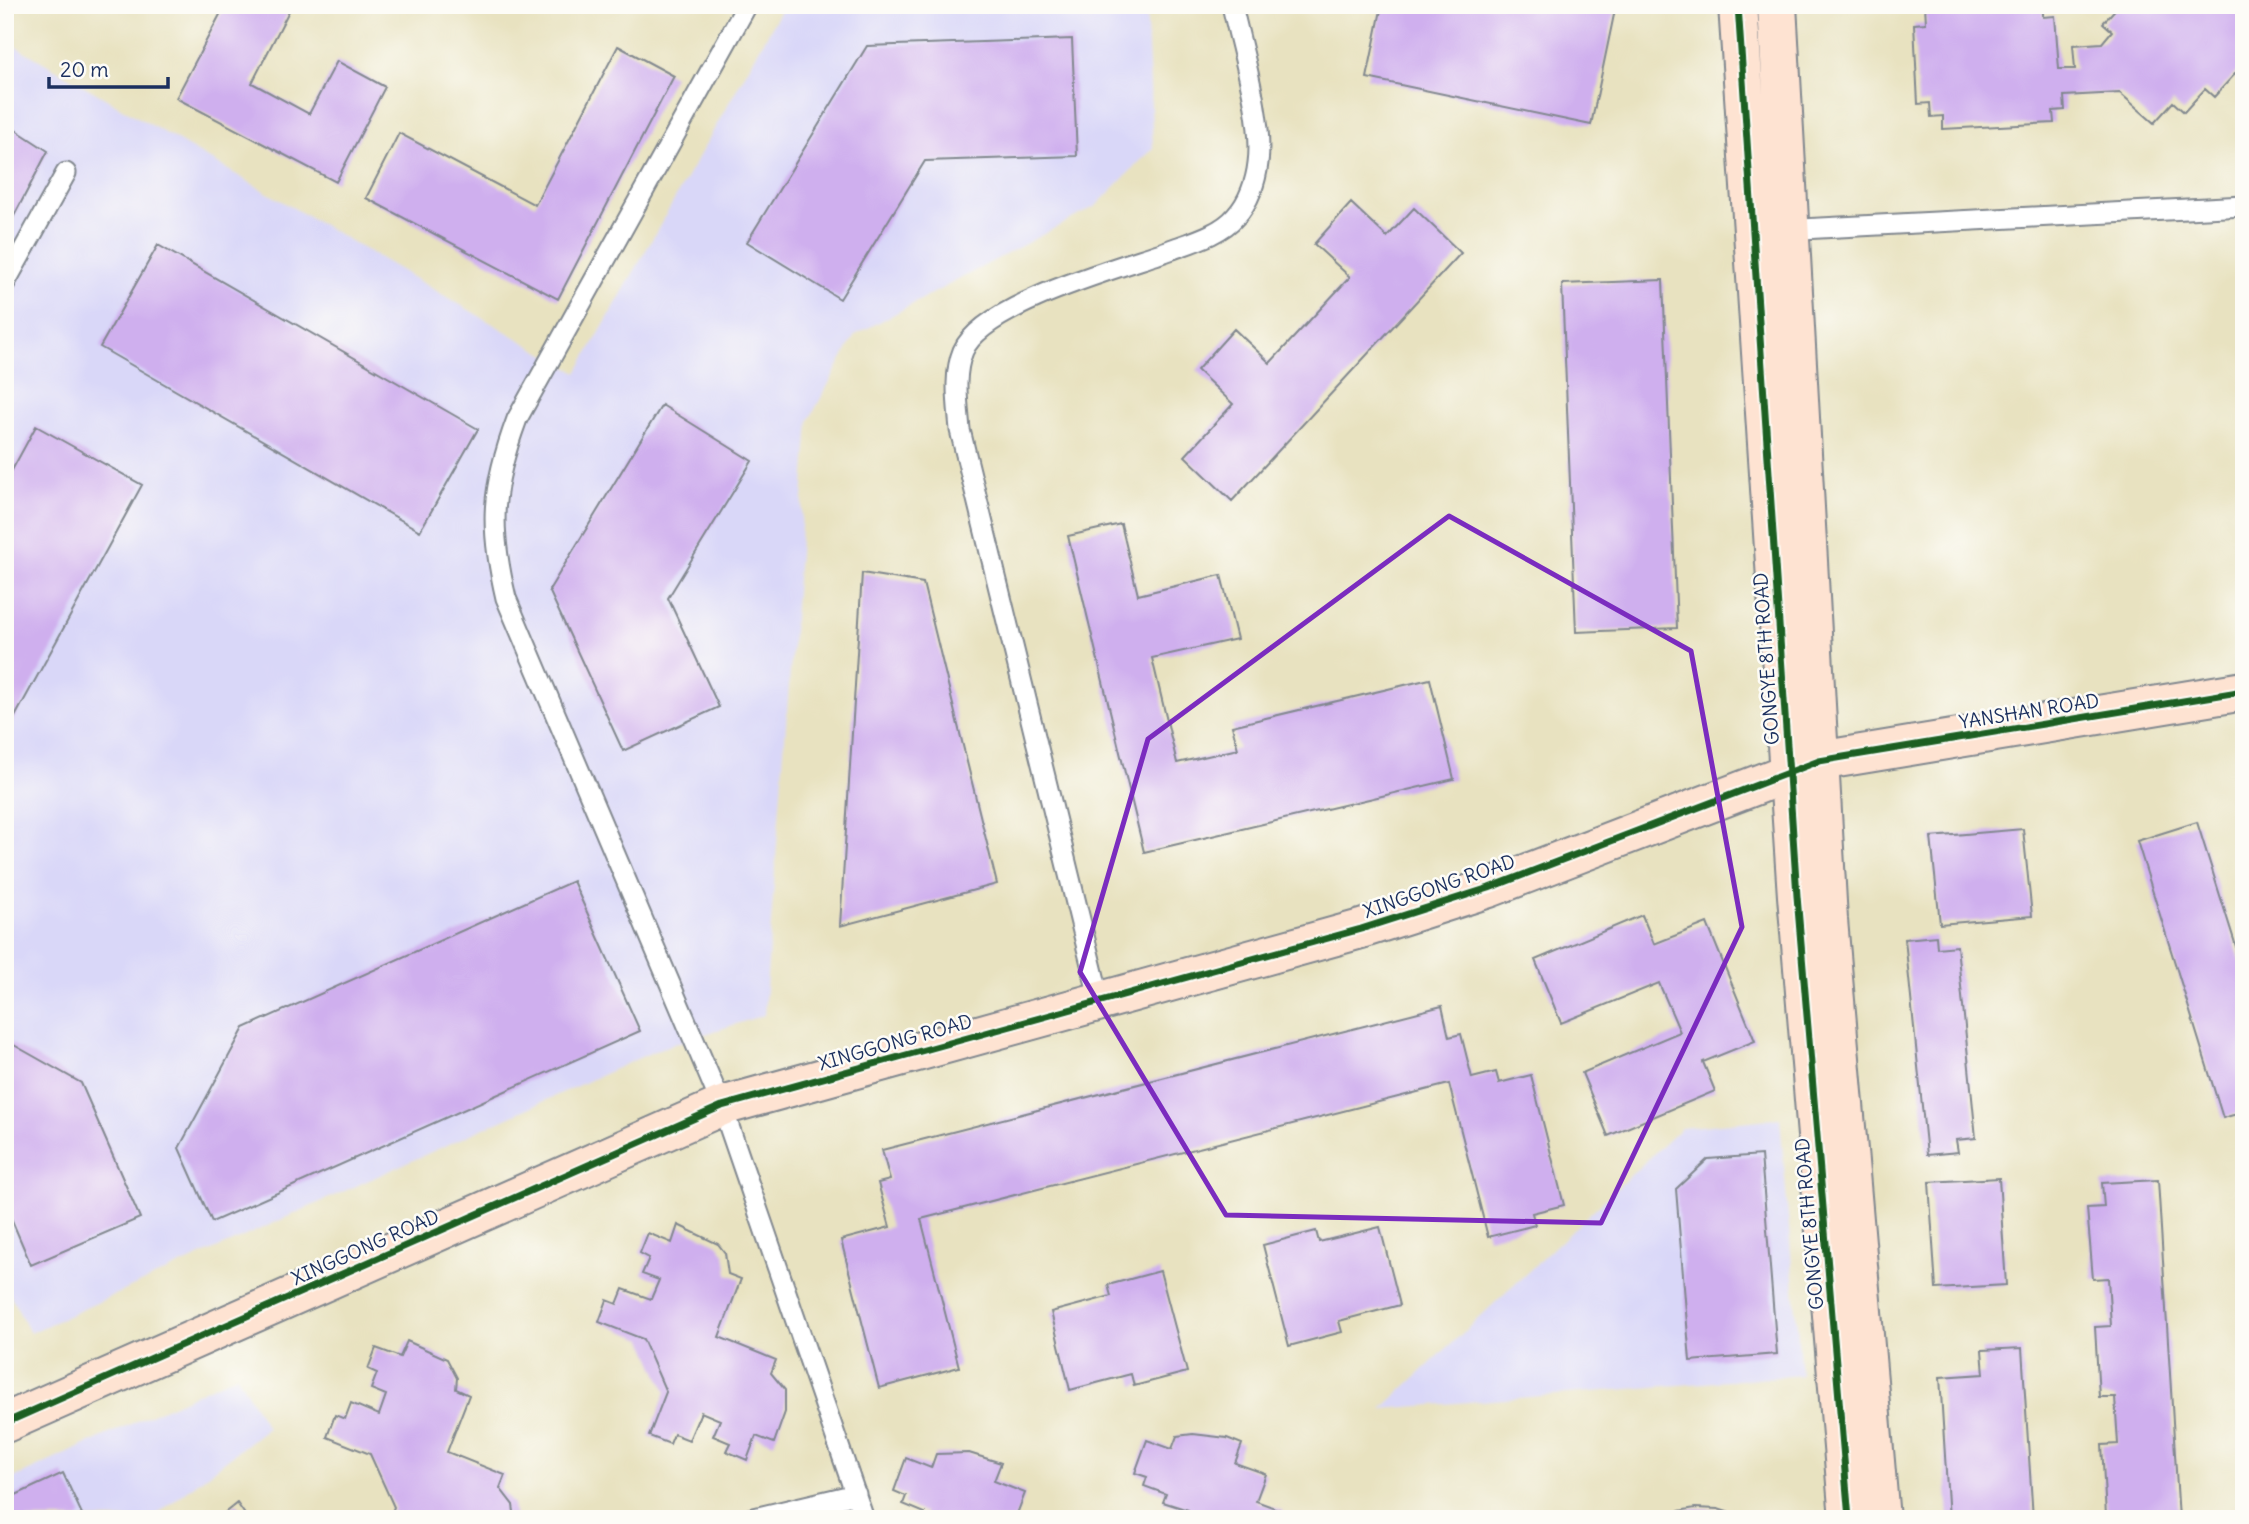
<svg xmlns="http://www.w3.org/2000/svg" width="2249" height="1524" font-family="Delius,sans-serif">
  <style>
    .built { fill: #d9d7f8 }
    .building { fill: #cfafee }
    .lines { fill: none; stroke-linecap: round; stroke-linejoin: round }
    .lane-casing { stroke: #82888f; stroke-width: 23 }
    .secondary-casing { stroke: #82888f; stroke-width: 42 }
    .lane { stroke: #fff; stroke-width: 19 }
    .secondary { stroke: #fee3d2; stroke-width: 38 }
    .cycleway-casing { stroke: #fdfcf7; stroke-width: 11 }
    .cycleway { stroke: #1b5e20; stroke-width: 7 }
    .marked { fill: none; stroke: #7b2cbf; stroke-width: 5; stroke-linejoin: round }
    .labels { text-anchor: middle; stroke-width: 5; stroke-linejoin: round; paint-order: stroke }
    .street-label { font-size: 19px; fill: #1b2f5e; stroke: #fdfcf7 }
  </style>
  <rect width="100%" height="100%" fill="#fdfcf7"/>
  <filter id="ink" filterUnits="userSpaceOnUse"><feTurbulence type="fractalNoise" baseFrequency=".0143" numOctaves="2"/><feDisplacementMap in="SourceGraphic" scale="14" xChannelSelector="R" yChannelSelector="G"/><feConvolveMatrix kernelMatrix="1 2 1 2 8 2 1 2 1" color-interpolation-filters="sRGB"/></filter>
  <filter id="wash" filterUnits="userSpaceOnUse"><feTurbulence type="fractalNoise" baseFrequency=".00686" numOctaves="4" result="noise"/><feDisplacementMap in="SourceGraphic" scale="28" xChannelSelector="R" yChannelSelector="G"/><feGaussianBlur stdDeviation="1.57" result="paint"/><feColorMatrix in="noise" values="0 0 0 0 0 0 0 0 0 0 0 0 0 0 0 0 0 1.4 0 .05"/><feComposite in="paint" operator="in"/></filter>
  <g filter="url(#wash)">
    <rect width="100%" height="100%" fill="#e8e2c0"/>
    <path class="built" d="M784,5H1146L1153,148L1096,206L855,335L809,420L764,1015L659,1049L30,1333L5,1285V40L577,373Z
      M1780,1118L1801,1375L1382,1409L1681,1128Z
      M237,1375L267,1428L151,1519H5V1482Z"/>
    <g id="blocks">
      <path class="building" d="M225,5H292L252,83L309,114L337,61L385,87L336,182L176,98Z
        M467,5H516V8L467,11Z
        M1382,5H1616L1591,125L1367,78Z
        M1925,5H2043V17L2055,16L2059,69H2075L2073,45L2102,43L2112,31L2103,23L2119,5H2244V64L2214,97L2205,89L2184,112L2173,102L2154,123L2120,93L2064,96L2065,110L2053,111L2054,123L1943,129V116L1931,117L1930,103L1918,104L1914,24L1926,23Z
        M1072,39L1077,156L925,161L840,299L747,242L867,46Z
        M618,46L674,76L558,299L366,198L399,133L535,205Z
        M5,123L48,151L5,233Z
        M1351,203L1387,237L1414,208L1461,253L1232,501L1185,456L1233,404L1197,370L1234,329L1270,363L1350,277L1314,244Z
        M158,245L478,429L420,531L100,347Z
        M1663,280L1677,628L1576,632L1562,284Z
        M662,405L752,461L668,598L719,707L623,751L549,590Z
        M36,426L142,485L5,735V483Z
        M1121,524L1138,595L1221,575L1237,639L1152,658L1177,763L1238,749L1232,726L1430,679L1454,779L1144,852L1068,536Z
        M862,573L923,583L997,884L840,926Z
        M2197,822L2244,972V1112L2223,1118L2137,841Z
        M2023,829L2032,916L1940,924L1931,837Z
        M573,881L640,1031L212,1222L179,1148L244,1028Z
        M1642,915L1654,944L1707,923L1755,1041L1703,1062L1715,1091L1608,1136L1582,1073L1680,1032L1659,983L1561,1023L1535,960Z
        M1936,936L1937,948L1957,946L1976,1138L1956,1140L1958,1152L1927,1155L1905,939Z
        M1442,1006L1449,1037L1461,1034L1472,1078L1496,1072L1499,1083L1531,1075L1564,1205L1532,1213L1535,1225L1488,1237L1449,1084L921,1219L959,1367L879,1388L841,1240L890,1227L878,1183L890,1180L882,1150Z
        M5,1040L81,1083L140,1218L31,1265L5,1204Z
        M1761,1155L1777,1354L1690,1361L1676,1189L1708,1159Z
        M1999,1178L2006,1285L1936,1289L1929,1182Z
        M2158,1180L2179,1519H2123V1515L2106,1516L2102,1445L2118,1444L2115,1397H2099L2095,1327L2111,1326L2108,1278L2093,1279L2087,1208L2104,1207L2102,1183Z
        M678,1225L718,1244L725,1253L728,1274L741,1279L719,1337L776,1360L771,1373L785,1390V1412L774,1443L756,1436L747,1460L726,1451L730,1443L713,1436L720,1420L701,1412L689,1440L674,1434L670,1444L649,1436L666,1392L643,1339L599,1322L607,1300L617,1304L623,1289L651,1299L659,1280L642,1274L649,1258L640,1253L648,1233L672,1243Z
        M1380,1227L1400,1305L1339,1321L1342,1332L1289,1346L1263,1245L1316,1231L1319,1242Z
        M1160,1271L1187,1372L1134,1386L1131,1374L1070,1390L1051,1312L1111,1296L1108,1285Z
        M407,1341L447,1359L457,1378L456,1389L469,1395L447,1452L505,1475L500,1488L513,1505L515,1519H389L394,1507L370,1454L327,1437L335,1415L345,1419L351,1403L379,1415L386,1395L371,1389L377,1373L368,1369L376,1348L400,1357Z
        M2022,1348L2033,1519H1949L1940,1377L1984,1374L1982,1350Z
        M1193,1434L1227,1438L1242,1444L1235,1463L1266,1474L1256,1501L1283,1511L1280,1519H1185L1188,1510L1163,1502L1166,1494L1144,1486L1147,1477L1135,1473L1147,1440L1172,1449L1177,1436Z
        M969,1453L1001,1463L994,1481L1025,1493L1015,1519H923L925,1513L903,1504L906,1496L894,1491L906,1458L931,1468L936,1454Z
        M63,1473L82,1514L77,1519H5V1500Z
        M237,1503L248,1519H217Z
        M1695,1508L1718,1509L1739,1516L1738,1519H1671L1673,1512Z"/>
    </g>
  </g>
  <g filter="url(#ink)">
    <use href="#blocks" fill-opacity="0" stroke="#82888f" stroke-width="2"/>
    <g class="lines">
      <g class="lane-casing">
        <path id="lane" d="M747,5L517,419C491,489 489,526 506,598L722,1106L864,1519
          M1782,230L2244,206
          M5,283L66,173
          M1100,1001L960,430C958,404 953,375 963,351C983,304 1122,267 1170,250C1192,242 1221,234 1236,216C1249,202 1256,181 1258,163C1264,121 1241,48 1232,5
          M750,1519L856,1494"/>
      </g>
      <g class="secondary-casing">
        <path id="secondary" d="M1738,5L1797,896L1849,1519
          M1777,5L1828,920L1880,1519
          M5,1423L722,1106L1361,929L1489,888L1819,761L2244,691"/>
      </g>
      <use href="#lane" class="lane"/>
      <use href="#secondary" class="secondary"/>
      <g class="cycleway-casing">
        <path id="cycleway" d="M1738,5L1797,896L1849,1519
          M5,1423L722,1106L1361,929L1489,888L1819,761L2244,691"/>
      </g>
      <use href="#cycleway" class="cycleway"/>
    </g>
  </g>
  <path class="marked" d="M1449,516L1691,651L1742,927L1601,1223L1226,1215L1080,972L1148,739Z"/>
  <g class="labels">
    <g class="street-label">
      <text transform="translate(1766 659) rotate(-94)" y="7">GONGYE 8TH ROAD</text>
      <text transform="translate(2029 711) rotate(-9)" y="7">YANSHAN ROAD</text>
      <text transform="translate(1439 886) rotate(-19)" y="7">XINGGONG ROAD</text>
      <text transform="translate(895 1042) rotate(-16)" y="7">XINGGONG ROAD</text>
      <text transform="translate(1809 1224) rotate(-95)" y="7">GONGYE 8TH ROAD</text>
      <text transform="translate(365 1247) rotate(-24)" y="7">XINGGONG ROAD</text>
    </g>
  </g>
  <rect width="2249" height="1524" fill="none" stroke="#fdfcf7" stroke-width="28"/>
  <path d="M49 77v10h119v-10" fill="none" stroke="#1b2f5e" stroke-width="3.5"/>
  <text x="60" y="77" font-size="21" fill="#1b2f5e" stroke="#fdfcf7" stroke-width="5" paint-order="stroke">20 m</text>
</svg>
